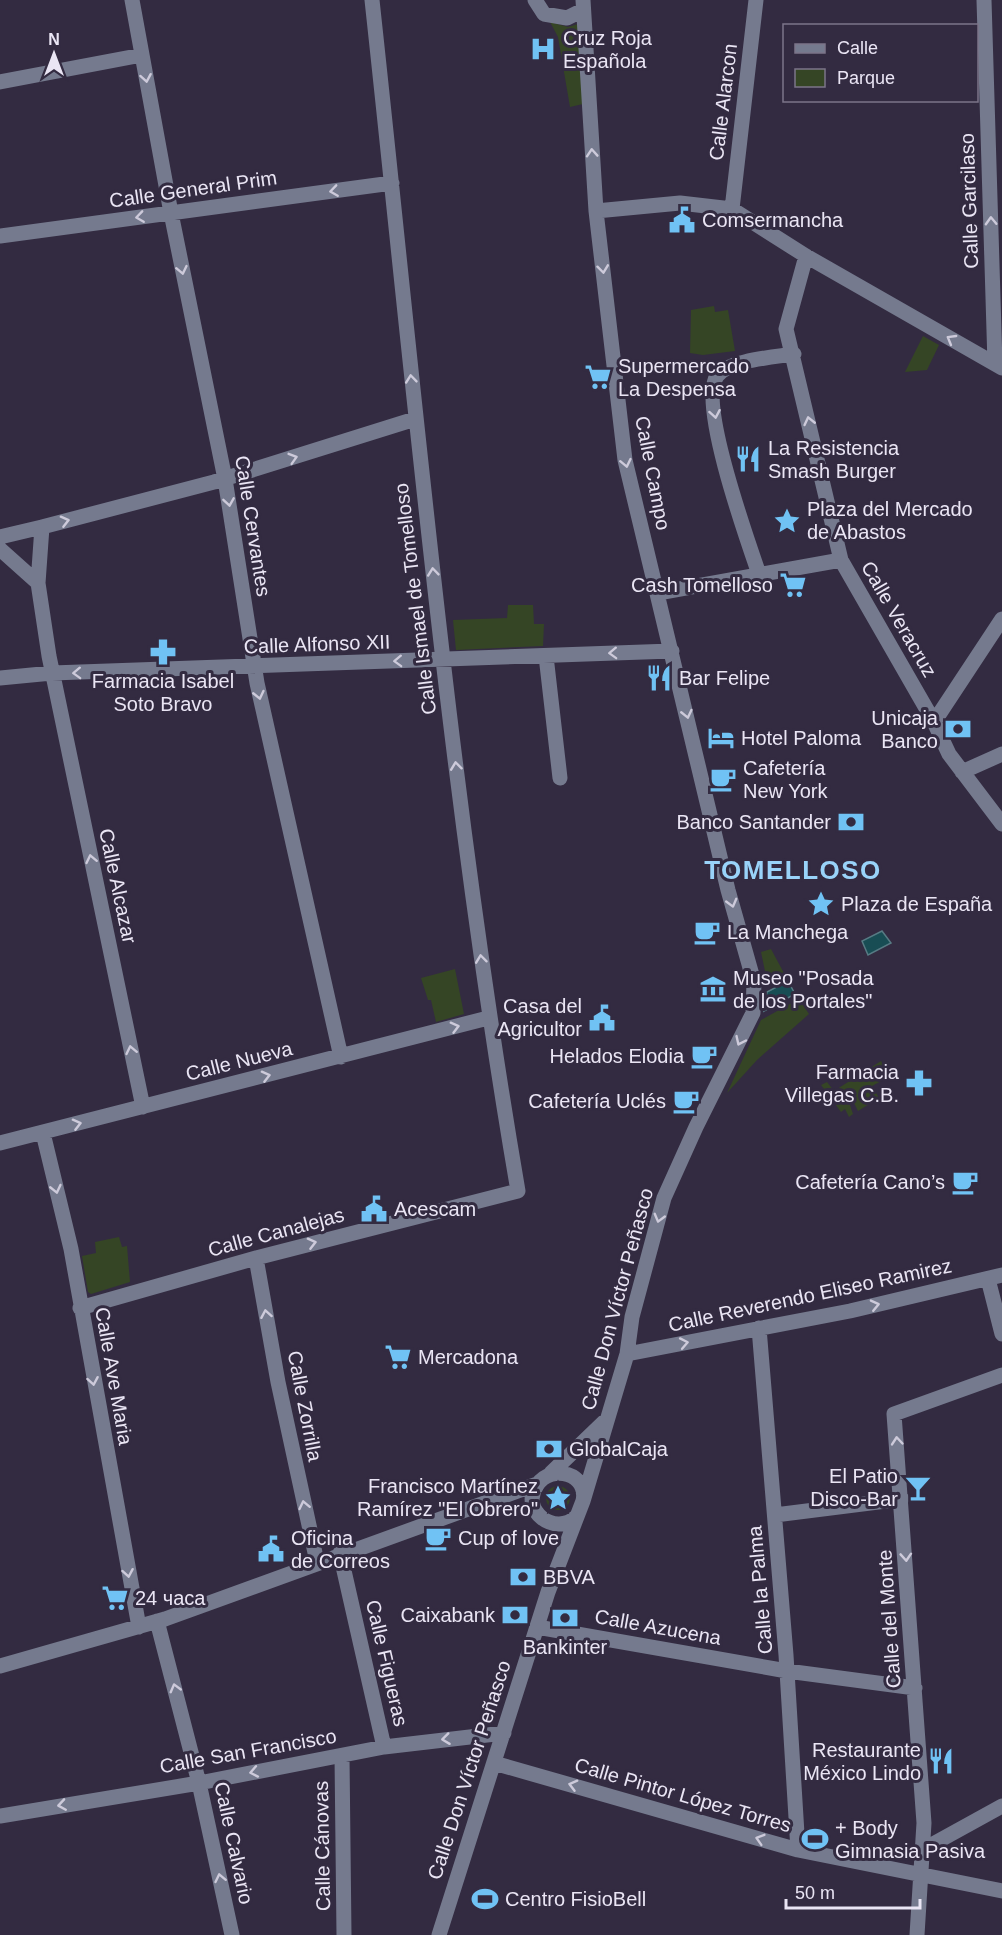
<svg xmlns="http://www.w3.org/2000/svg" width="1002" height="1935" font-family="Arial,sans-serif">
  <style>
    .green { fill: #354525 }
    .water { fill: #184d54; stroke: #577b84; stroke-width: 1.5 }
    .lines { fill: none; stroke-linecap: round; stroke-linejoin: round }
    .minor { stroke: #757a8e; stroke-width: 15 }
    .oneway { stroke: #cdcada }
    .labels { text-anchor: middle; stroke-width: 6; stroke-linejoin: round; paint-order: stroke }
    .poi-label { font-size: 20px; fill: #eae5f4; stroke: #332b41; text-anchor: start }
    .street-label { font-size: 20px; fill: #eae5f4; stroke: #332b41 }
    .district-label { font-size: 26px; font-weight: bold; letter-spacing: 1.5px; fill: #99d3f9; stroke: #332b41 }
  </style>
  <rect width="100%" height="100%" fill="#332b41"/>
  <path class="green" d="M550,22L568,27L578,24L583,104L570,107L558,37Z
    M714,306L715,312L728,310L735,351L703,355L690,353L691,310Z
    M923,336L939,345L927,370L905,372Z
    M508,605H533L534,624H544L543,646L456,650L453,620L507,618Z
    M771,949L785,975L768,986L761,952Z
    M455,969L464,1014L436,1022L431,1000H428L421,978Z
    M799,999L809,1014L757,1060L727,1093L761,1020Z
    M881,1061L889,1077L872,1086L879,1098L858,1111L854,1103L850,1105L853,1114L849,1117L845,1109L841,1112L821,1085L827,1082L834,1091Z
    M119,1237L122,1247L127,1246L130,1282L91,1294L88,1292L82,1256L96,1253L95,1242Z
    M546 1498a12 12 0 1 1 24 0a12 12 0 1 1-24 0Z"/>
  <path class="water" d="M882,931L891,943L868,955L862,941Z
    M788,981L795,994L764,1011L767,992Z"/>
  <g class="lines">
    <path class="minor" d="M132,0L171,213L225,479L257,683L341,1057
      M535,0L544,14L567,18L583,10
      M984,0L995,364
      M0,82L142,55
      M732,209L756,0
      M596,211L680,203L732,209L806,256L1002,368
      M0,236L392,183
      M806,256L786,329L841,560L934,722L949,754L1002,824
      M0,537L42,527
      M0,549L38,583
      M759,574C748,542 698,402 717,376C728,360 776,357 794,354
      M658,593L841,560
      M546,656L560,778
      M0,678L52,673L672,651
      M934,722L1002,619
      M962,772L1002,754
      M143,1107L49,656L38,583L42,527L214,482L415,419
      M43,1133L71,1249L139,1627
      M0,1143L488,1018
      M256,1258L278,1382L317,1562
      M988,1279L1002,1334
      M80,1308L256,1258L518,1191C450,796 415,397 372,0
      M759,1328L786,1655L798,1850
      M627,1354L850,1311L1002,1275
      M551,1473L604,1422
      M583,1501L627,1354L632,1317L664,1198L696,1127L753,1013L754,982L728,890L625,460L596,211L583,0
      M775,1515L902,1499
      M340,1553L384,1747
      M157,1621L199,1783L232,1935
      M537,1627L787,1671L915,1688
      M0,1666L165,1619L537,1484
      M342,1756L344,1935
      M494,1763L798,1850L1002,1891
      M0,1816L199,1783L384,1747L504,1733
      M924,1849L1002,1806
      M439,1935L548,1592L583,1501C589,1474 552,1463 537,1485C519,1510 555,1537 576,1517
      M917,1935L924,1823L894,1414L1002,1375"/>
  </g>
  <defs><path id="oneway-chevron" d="M-2-3.5L2.5 0L-2 3.5" fill="none" stroke-width="1.6" stroke-linecap="round" stroke-linejoin="round" transform="scale(1.5)"/></defs>
  <g class="oneway">
    <use href="#oneway-chevron" transform="translate(146 78) rotate(80)"/>
    <use href="#oneway-chevron" transform="translate(592 153) rotate(-94)"/>
    <use href="#oneway-chevron" transform="translate(334 191) rotate(172)"/>
    <use href="#oneway-chevron" transform="translate(140 217) rotate(172)"/>
    <use href="#oneway-chevron" transform="translate(991 221) rotate(-92)"/>
    <use href="#oneway-chevron" transform="translate(603 269) rotate(83)"/>
    <use href="#oneway-chevron" transform="translate(182 270) rotate(78)"/>
    <use href="#oneway-chevron" transform="translate(951 339) rotate(-150)"/>
    <use href="#oneway-chevron" transform="translate(411 379) rotate(-96)"/>
    <use href="#oneway-chevron" transform="translate(715 414) rotate(80)"/>
    <use href="#oneway-chevron" transform="translate(809 421) rotate(-103)"/>
    <use href="#oneway-chevron" transform="translate(293 458) rotate(-17)"/>
    <use href="#oneway-chevron" transform="translate(626 463) rotate(78)"/>
    <use href="#oneway-chevron" transform="translate(229 502) rotate(81)"/>
    <use href="#oneway-chevron" transform="translate(65 521) rotate(-14)"/>
    <use href="#oneway-chevron" transform="translate(433 572) rotate(-96)"/>
    <use href="#oneway-chevron" transform="translate(613 653) rotate(178)"/>
    <use href="#oneway-chevron" transform="translate(398 661) rotate(178)"/>
    <use href="#oneway-chevron" transform="translate(77 673) rotate(178)"/>
    <use href="#oneway-chevron" transform="translate(259 695) rotate(77)"/>
    <use href="#oneway-chevron" transform="translate(687 714) rotate(77)"/>
    <use href="#oneway-chevron" transform="translate(456 766) rotate(-97)"/>
    <use href="#oneway-chevron" transform="translate(91 859) rotate(-102)"/>
    <use href="#oneway-chevron" transform="translate(732 903) rotate(75)"/>
    <use href="#oneway-chevron" transform="translate(481 959) rotate(-97)"/>
    <use href="#oneway-chevron" transform="translate(455 1027) rotate(-15)"/>
    <use href="#oneway-chevron" transform="translate(740 1041) rotate(115)"/>
    <use href="#oneway-chevron" transform="translate(131 1050) rotate(-102)"/>
    <use href="#oneway-chevron" transform="translate(266 1076) rotate(-14)"/>
    <use href="#oneway-chevron" transform="translate(77 1124) rotate(-14)"/>
    <use href="#oneway-chevron" transform="translate(56 1189) rotate(77)"/>
    <use href="#oneway-chevron" transform="translate(659 1218) rotate(105)"/>
    <use href="#oneway-chevron" transform="translate(312 1243) rotate(-14)"/>
    <use href="#oneway-chevron" transform="translate(875 1305) rotate(-13)"/>
    <use href="#oneway-chevron" transform="translate(266 1314) rotate(-100)"/>
    <use href="#oneway-chevron" transform="translate(684 1343) rotate(-11)"/>
    <use href="#oneway-chevron" transform="translate(93 1381) rotate(80)"/>
    <use href="#oneway-chevron" transform="translate(897 1441) rotate(-95)"/>
    <use href="#oneway-chevron" transform="translate(304 1505) rotate(-102)"/>
    <use href="#oneway-chevron" transform="translate(906 1557) rotate(86)"/>
    <use href="#oneway-chevron" transform="translate(128 1573) rotate(80)"/>
    <use href="#oneway-chevron" transform="translate(175 1688) rotate(-105)"/>
    <use href="#oneway-chevron" transform="translate(446 1739) rotate(173)"/>
    <use href="#oneway-chevron" transform="translate(254 1772) rotate(169)"/>
    <use href="#oneway-chevron" transform="translate(573 1785) rotate(-165)"/>
    <use href="#oneway-chevron" transform="translate(62 1805) rotate(171)"/>
    <use href="#oneway-chevron" transform="translate(760 1839) rotate(-163)"/>
    <use href="#oneway-chevron" transform="translate(220 1878) rotate(-102)"/>
  </g>
  <defs>
    <g id="hospital-bare" transform="scale(2.07)"><path d="M-5-5h3v3.5h4V-5h3V5h-3V1.5h-4V5h-3Z" fill="#70c2f4" stroke="#332b41" stroke-width="2.5" paint-order="stroke"/></g>
    <g id="civic-bare" transform="scale(2.07)"><path d="M-.6-6.5H3V-4.5H.6V-3L4-1V1h2V6H-6V1h2V-1L-.6-3ZM-1.2 2.5V6h2.4V2.5Z" fill="#70c2f4" stroke="#332b41" stroke-width="2.5" paint-order="stroke"/></g>
    <g id="supermarket-bare" transform="scale(2.07)"><path d="M-6-5.5h2.5l.6 2H6L4.5 2H-2.5L-4.4-4H-6ZM-1.5 3.2a1.3 1.3 0 1 0 .1 0ZM3 3.2a1.3 1.3 0 1 0 .1 0Z" fill="#70c2f4" stroke="#332b41" stroke-width="2.5" paint-order="stroke"/></g>
    <g id="restaurant-bare" transform="scale(2.07)"><path d="M-5-6h1v4h1v-4h1v4h1v-4h1v5L-1.5 .5V6h-2V.5L-5-1ZM5-6V6H3V1.5H1.5Q1.5-4 5-6Z" fill="#70c2f4" stroke="#332b41" stroke-width="2.5" paint-order="stroke"/></g>
    <g id="sight-bare" transform="scale(2.07)"><path d="M0-6L1.8-2.2L6-1.7L2.9 1.2L3.7 5.4L0 3.3L-3.7 5.4L-2.9 1.2L-6-1.7L-1.8-2.2Z" fill="#70c2f4" stroke="#332b41" stroke-width="2.5" paint-order="stroke"/></g>
    <g id="pharmacy-bare" transform="scale(2.07)"><path d="M-2-6h4v4h4v4h-4v4h-4v-4h-4v-4h4Z" fill="#70c2f4" stroke="#332b41" stroke-width="2.5" paint-order="stroke"/></g>
    <g id="bank-bare" transform="scale(2.07)"><path d="M-6-4H6V4H-6ZM0-2.3a2.3 2.3 0 1 0 0 4.6a2.3 2.3 0 1 0 0-4.6Z" fill="#70c2f4" stroke="#332b41" stroke-width="2.5" paint-order="stroke"/></g>
    <g id="hotel-bare" transform="scale(2.07)"><path d="M-6-4.5h1.5V1H6V5H4.5V3h-9V5H-6ZM-4 0a1.8 1.8 0 1 1 3.6 0ZM.5 0V-2.5h3Q6-2.5 6 0Z" fill="#70c2f4" stroke="#332b41" stroke-width="2.5" paint-order="stroke"/></g>
    <g id="cafe-bare" transform="scale(2.07)"><path d="M-5.5-4.5H6V0H3Q3 3.5 0 3.5H-2.5Q-5.5 3.5-5.5 0ZM3-3.2v2h1.7v-2ZM-6 4.5H4V6H-6Z" fill="#70c2f4" stroke="#332b41" stroke-width="2.5" paint-order="stroke"/></g>
    <g id="museum-bare" transform="scale(2.07)"><path d="M0-6L6-3V-2H-6V-3ZM-5-1h2V3h-2ZM-1-1h2V3h-2ZM3-1h2V3H3ZM-6 4H6V6H-6Z" fill="#70c2f4" stroke="#332b41" stroke-width="2.5" paint-order="stroke"/></g>
    <g id="bar-bare" transform="scale(2.07)"><path d="M-6-5H6L.8 .8V4.5H3.5V6h-7V4.5H-.8V.8Z" fill="#70c2f4" stroke="#332b41" stroke-width="2.5" paint-order="stroke"/></g>
    <g id="stadium-bare" transform="scale(2.07)"><path d="M0-5a6.5 5 0 1 0 0 10a6.5 5 0 1 0 0-10ZM-3.5-1.8h7v3.6h-7Z" fill="#70c2f4" stroke="#332b41" stroke-width="2.5" paint-order="stroke"/></g>
  </defs>
  <g fill-rule="evenodd">
    <use href="#hospital-bare" x="543" y="49"/>
    <use href="#civic-bare" x="682" y="220"/>
    <use href="#supermarket-bare" x="598" y="377"/>
    <use href="#restaurant-bare" x="748" y="459"/>
    <use href="#sight-bare" x="787" y="521"/>
    <use href="#supermarket-bare" x="793" y="585"/>
    <use href="#pharmacy-bare" x="163" y="652"/>
    <use href="#restaurant-bare" x="659" y="678"/>
    <use href="#bank-bare" x="958" y="729"/>
    <use href="#hotel-bare" x="721" y="738"/>
    <use href="#cafe-bare" x="723" y="779"/>
    <use href="#bank-bare" x="851" y="822"/>
    <use href="#sight-bare" x="821" y="904"/>
    <use href="#cafe-bare" x="707" y="932"/>
    <use href="#museum-bare" x="713" y="989"/>
    <use href="#civic-bare" x="602" y="1018"/>
    <use href="#cafe-bare" x="704" y="1056"/>
    <use href="#pharmacy-bare" x="919" y="1083"/>
    <use href="#cafe-bare" x="686" y="1101"/>
    <use href="#cafe-bare" x="965" y="1182"/>
    <use href="#civic-bare" x="374" y="1209"/>
    <use href="#supermarket-bare" x="398" y="1357"/>
    <use href="#bank-bare" x="549" y="1449"/>
    <use href="#bar-bare" x="918" y="1488"/>
    <use href="#sight-bare" x="558" y="1498"/>
    <use href="#cafe-bare" x="438" y="1538"/>
    <use href="#civic-bare" x="271" y="1549"/>
    <use href="#bank-bare" x="523" y="1577"/>
    <use href="#supermarket-bare" x="115" y="1598"/>
    <use href="#bank-bare" x="515" y="1615"/>
    <use href="#bank-bare" x="565" y="1618"/>
    <use href="#restaurant-bare" x="941" y="1761"/>
    <use href="#stadium-bare" x="815" y="1839"/>
    <use href="#stadium-bare" x="485" y="1899"/>
  </g>
  <g class="labels">
    <g class="poi-label">
      <text x="563" y="45">Cruz Roja<tspan x="563" dy="23">Española</tspan></text>
      <text x="702" y="227">Comsermancha</text>
      <text x="618" y="373">Supermercado<tspan x="618" dy="23">La Despensa</tspan></text>
      <text x="768" y="455">La Resistencia<tspan x="768" dy="23">Smash Burger</tspan></text>
      <text x="807" y="516">Plaza del Mercado<tspan x="807" dy="23">de Abastos</tspan></text>
      <text x="773" y="592" text-anchor="end">Cash Tomelloso</text>
      <text x="679" y="685">Bar Felipe</text>
      <text x="163" y="688" text-anchor="middle">Farmacia Isabel<tspan x="163" dy="23">Soto Bravo</tspan></text>
      <text x="938" y="725" text-anchor="end">Unicaja<tspan x="938" dy="23">Banco</tspan></text>
      <text x="741" y="745">Hotel Paloma</text>
      <text x="743" y="775">Cafetería<tspan x="743" dy="23">New York</tspan></text>
      <text x="831" y="829" text-anchor="end">Banco Santander</text>
      <text x="841" y="911">Plaza de España</text>
      <text x="727" y="939">La Manchega</text>
      <text x="733" y="985">Museo "Posada<tspan x="733" dy="23">de los Portales"</tspan></text>
      <text x="582" y="1013" text-anchor="end">Casa del<tspan x="582" dy="23">Agricultor</tspan></text>
      <text x="684" y="1063" text-anchor="end">Helados Elodia</text>
      <text x="899" y="1079" text-anchor="end">Farmacia<tspan x="899" dy="23">Villegas C.B.</tspan></text>
      <text x="666" y="1108" text-anchor="end">Cafetería Uclés</text>
      <text x="945" y="1189" text-anchor="end">Cafetería Cano’s</text>
      <text x="394" y="1216">Acescam</text>
      <text x="418" y="1364">Mercadona</text>
      <text x="569" y="1456">GlobalCaja</text>
      <text x="898" y="1483" text-anchor="end">El Patio<tspan x="898" dy="23">Disco-Bar</tspan></text>
      <text x="538" y="1493" text-anchor="end">Francisco Martínez<tspan x="538" dy="23">Ramírez "El Obrero"</tspan></text>
      <text x="291" y="1545">Oficina<tspan x="291" dy="23">de Correos</tspan></text>
      <text x="458" y="1545">Cup of love</text>
      <text x="543" y="1584">BBVA</text>
      <text x="135" y="1605">24 часа</text>
      <text x="495" y="1622" text-anchor="end">Caixabank</text>
      <text x="565" y="1654" text-anchor="middle">Bankinter</text>
      <text x="921" y="1757" text-anchor="end">Restaurante<tspan x="921" dy="23">México Lindo</tspan></text>
      <text x="835" y="1835">+ Body<tspan x="835" dy="23">Gimnasia Pasiva</tspan></text>
      <text x="505" y="1906">Centro FisioBell</text>
    </g>
    <g class="street-label">
      <text transform="translate(723 102) rotate(-83)" y="7">Calle Alarcon</text>
      <text transform="translate(193 189) rotate(-8)" y="7">Calle General Prim</text>
      <text transform="translate(969 201) rotate(-92)" y="7">Calle Garcilaso</text>
      <text transform="translate(653 473) rotate(79)" y="7">Calle Campo</text>
      <text transform="translate(253 526) rotate(81)" y="7">Calle Cervantes</text>
      <text transform="translate(415 599) rotate(-97)" y="7">Calle Ismael de Tomelloso</text>
      <text transform="translate(899 619) rotate(60)" y="7">Calle Veracruz</text>
      <text transform="translate(317 644) rotate(-2)" y="7">Calle Alfonso XII</text>
      <text transform="translate(118 886) rotate(78)" y="7">Calle Alcazar</text>
      <text transform="translate(239 1061) rotate(-14)" y="7">Calle Nueva</text>
      <text transform="translate(276 1232) rotate(-15)" y="7">Calle Canalejas</text>
      <text transform="translate(810 1295) rotate(-12)" y="7">Calle Reverendo Eliseo Ramirez</text>
      <text transform="translate(617 1299) rotate(-75)" y="7">Calle Don Víctor Peñasco</text>
      <text transform="translate(114 1376) rotate(80)" y="7">Calle Ave Maria</text>
      <text transform="translate(305 1406) rotate(79)" y="7">Calle Zorrilla</text>
      <text transform="translate(760 1590) rotate(-95)" y="7">Calle la Palma</text>
      <text transform="translate(889 1619) rotate(-94)" y="7">Calle del Monte</text>
      <text transform="translate(658 1627) rotate(10)" y="7">Calle Azucena</text>
      <text transform="translate(387 1663) rotate(77)" y="7">Calle Figueras</text>
      <text transform="translate(248 1751) rotate(-10)" y="7">Calle San Francisco</text>
      <text transform="translate(469 1770) rotate(-72)" y="7">Calle Don Víctor Peñasco</text>
      <text transform="translate(683 1795) rotate(16)" y="7">Calle Pintor López Torres</text>
      <text transform="translate(234 1843) rotate(78)" y="7">Calle Calvario</text>
      <text transform="translate(322 1846) rotate(-91)" y="7">Calle Cánovas</text>
    </g>
    <g class="district-label">
      <text x="793" y="879">TOMELLOSO</text>
    </g>
  </g>
  <rect x="783" y="24" width="195" height="78" fill="#332b41" stroke="#7c7589" stroke-width="1.5"/>
  <rect x="795" y="44" width="30" height="9" fill="#757a8e" stroke="#7c7589" stroke-width="1.5"/>
  <text x="837" y="54" font-size="18" fill="#eae5f4">Calle</text>
  <rect x="795" y="69" width="30" height="18" fill="#354525" stroke="#7c7589" stroke-width="1.5"/>
  <text x="837" y="84" font-size="18" fill="#eae5f4">Parque</text>
  <g transform="translate(54 54)" stroke="#332b41" stroke-width="4.5" paint-order="stroke">
  <path d="M0-4.5L10 22L0 15L-10 22Z" fill="#eae5f4"/>
  <text y="-9" font-size="16" font-weight="bold" text-anchor="middle" fill="#eae5f4">N</text>
  </g>
  <path d="M786 1899v9h134v-9" fill="none" stroke="#eae5f4" stroke-width="3"/>
  <text x="795" y="1899" font-size="18" fill="#eae5f4" stroke="#332b41" stroke-width="4.5" paint-order="stroke">50 m</text>
</svg>
